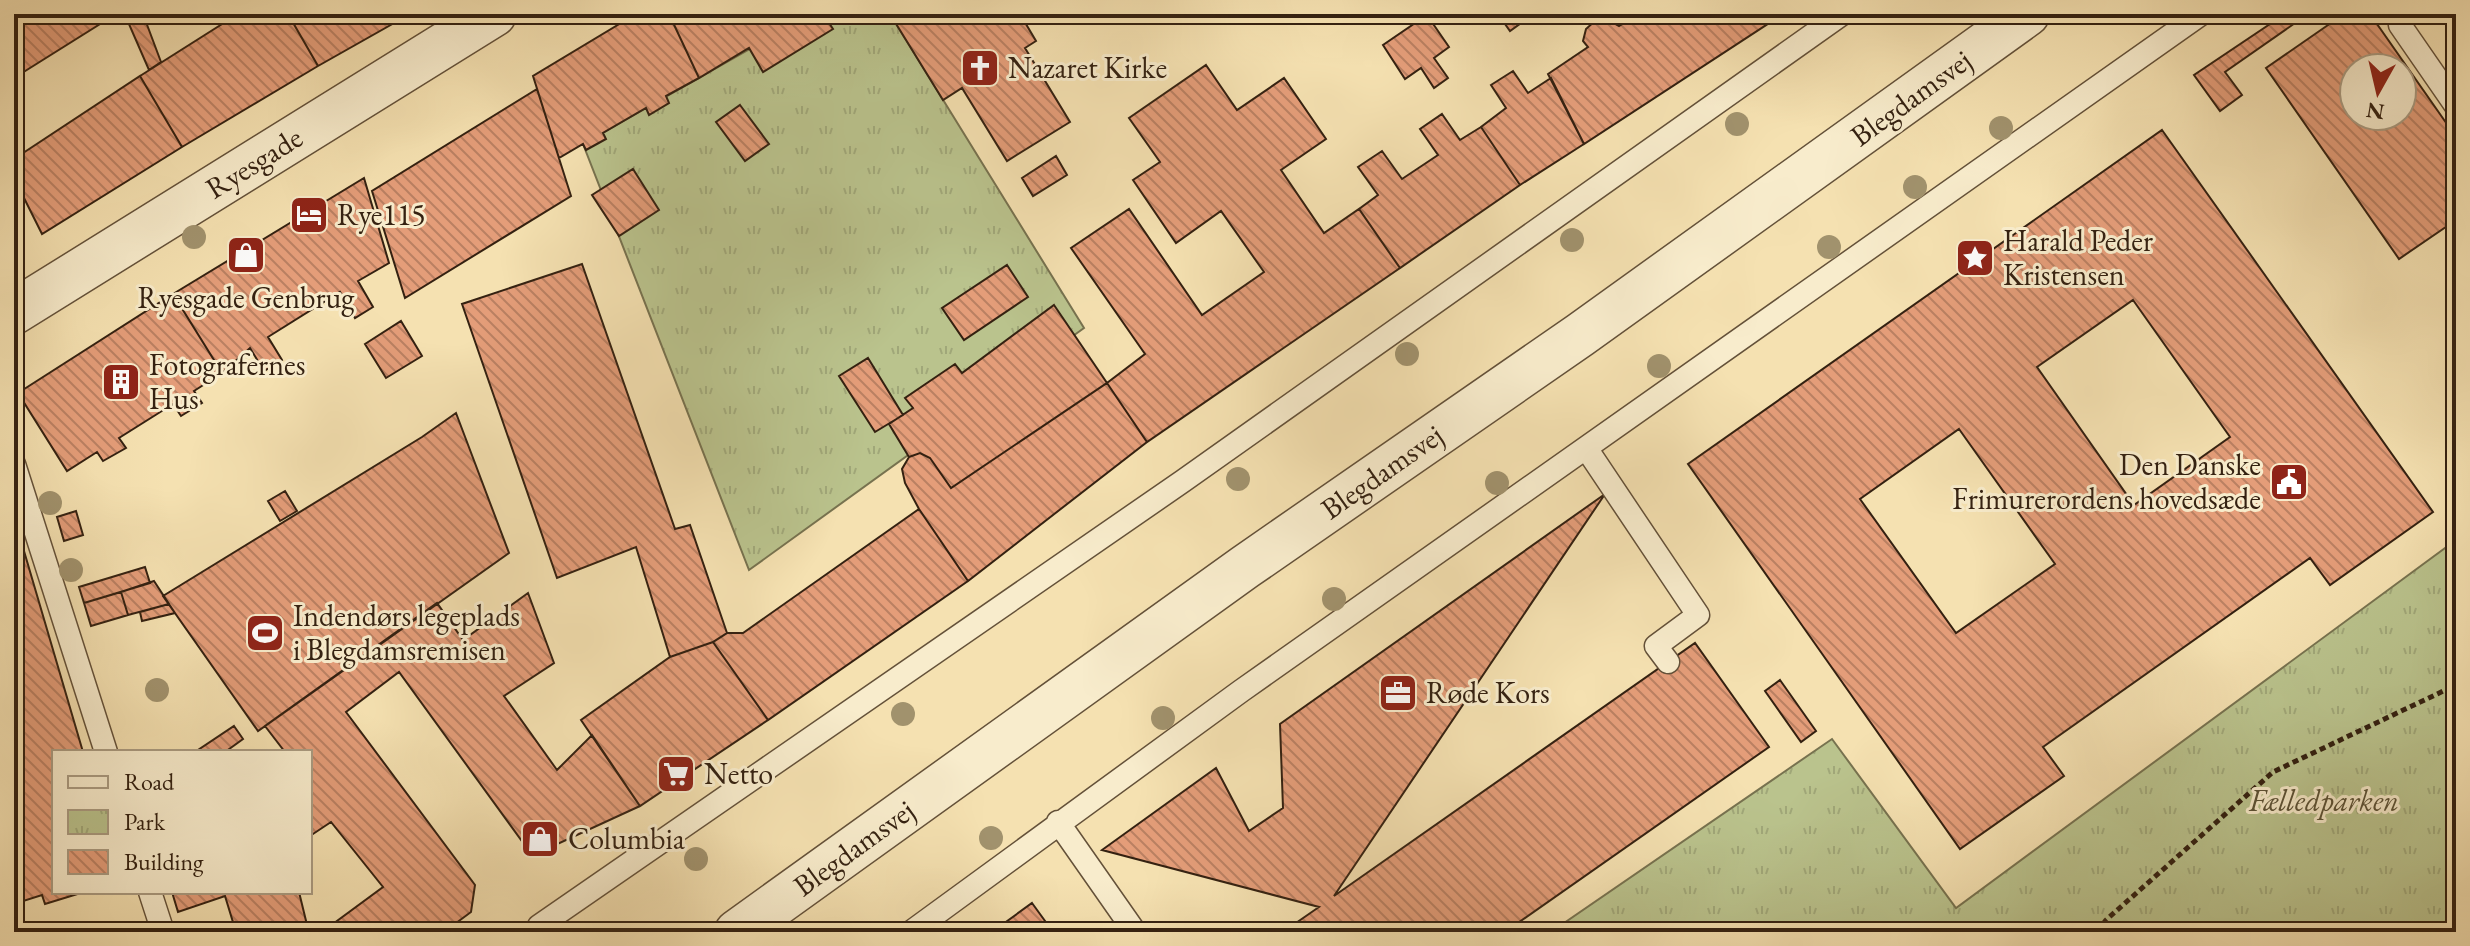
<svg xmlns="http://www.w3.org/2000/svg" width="2470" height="946" font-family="'EB Garamond',serif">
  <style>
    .park { fill: url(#park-tufts); stroke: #77724f; stroke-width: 2 }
    .building { fill: url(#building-back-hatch); stroke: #342111; stroke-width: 2; fill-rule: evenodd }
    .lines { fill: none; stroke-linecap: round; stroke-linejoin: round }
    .service-casing { stroke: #645139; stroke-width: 25 }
    .minor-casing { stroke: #645139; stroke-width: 47 }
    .tertiary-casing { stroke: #645139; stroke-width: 47 }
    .path { stroke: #342111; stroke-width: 5; stroke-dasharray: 6 4; stroke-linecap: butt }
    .service { stroke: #f8eccc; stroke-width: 22 }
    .minor { stroke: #f8eccc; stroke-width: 44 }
    .tertiary { stroke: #f8eccc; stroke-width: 44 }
    .tree { fill: #a1926d }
    .labels { text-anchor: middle; stroke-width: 6; stroke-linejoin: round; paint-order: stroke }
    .poi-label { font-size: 30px; fill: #342111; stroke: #f8eccc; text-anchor: start }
    .street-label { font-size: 30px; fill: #342111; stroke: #f8eccc }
    .park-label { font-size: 30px; font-style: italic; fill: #5c5236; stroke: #f8eccc }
  </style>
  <defs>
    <pattern id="park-tufts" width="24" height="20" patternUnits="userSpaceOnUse" patternTransform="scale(2)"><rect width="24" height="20" fill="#bac38d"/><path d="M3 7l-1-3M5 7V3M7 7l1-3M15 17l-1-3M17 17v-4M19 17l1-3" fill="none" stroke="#a0a779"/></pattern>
    <pattern id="building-back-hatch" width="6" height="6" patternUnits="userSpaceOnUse" patternTransform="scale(2)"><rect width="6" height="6" fill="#e49d79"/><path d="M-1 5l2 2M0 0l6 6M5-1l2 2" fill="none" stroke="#ba8062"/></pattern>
  </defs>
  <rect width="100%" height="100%" fill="#f5e1b1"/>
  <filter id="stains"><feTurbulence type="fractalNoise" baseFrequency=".0025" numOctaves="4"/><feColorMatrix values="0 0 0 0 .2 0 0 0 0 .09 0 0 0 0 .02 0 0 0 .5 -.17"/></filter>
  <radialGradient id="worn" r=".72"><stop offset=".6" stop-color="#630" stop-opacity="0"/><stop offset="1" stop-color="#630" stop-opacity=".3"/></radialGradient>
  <path class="park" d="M811,14H890L1084,328L749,570L583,144Z
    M2456,540V932H1551L1832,739L1956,908Z"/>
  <path class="building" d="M14,14H116L14,78Z
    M143,14L161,62L149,70L125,15Z
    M238,14H288L318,66L182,147L140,76Z
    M288,14H410L318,66Z
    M636,14H669L699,78L666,96L669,103L649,115L646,108L603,133L606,139L586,150L583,144L559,158L533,76Z
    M669,14H823L833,29L763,72L749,48L699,78Z
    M890,14H1020L1036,41L1025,48L1070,122L1007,161L962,88L943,100Z
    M1498,14H1530L1531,16L1510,31Z
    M1638,14H1783L1584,144L1548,74L1588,47L1583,41L1586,29L1596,20L1610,21L1619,26Z
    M2285,14H2308L2225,72L2242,95L2220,111L2194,75Z
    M2344,14H2370L2456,137V220L2399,259L2266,68ZM2354,68H2402V116H2354Z
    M1427,15L1449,47L1434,58L1448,78L1434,88L1421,68L1405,79L1383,45Z
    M1206,65L1237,110L1284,78L1326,139L1281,170L1324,233L1359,209L1400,268L1147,442L1107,383L1145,354L1071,248L1129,209L1202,315L1264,272L1221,211L1176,243L1133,180L1160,162L1129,118Z
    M1513,71L1528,93L1551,78L1584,144L1520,185L1481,127L1506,108L1491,85Z
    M140,76L182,147L42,234L14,178V159Z
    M537,89L571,196L405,298L372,191Z
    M740,105L769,144L745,161L716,122Z
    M1442,114L1460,140L1481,127L1520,185L1400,268L1359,209L1378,195L1358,167L1382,151L1402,179L1438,155L1420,129Z
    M2162,130L2433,512L2330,585L2310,558L2043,747L2064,776L1960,849L1688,464ZM2133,300L2230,437L2134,505L2037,367ZM1959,429L2055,564L1956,633L1860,499Z
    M1056,156L1067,175L1033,196L1022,178Z
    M633,169L659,210L619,236L592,195Z
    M364,178L389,263L358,281L373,307L355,318L340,292L268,337L282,360L264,371L250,348L222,373L173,294Z
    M582,264L675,529L690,525L727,633L713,642L670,657L636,547L557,578L462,304Z
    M1007,265L1028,297L964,340L942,308Z
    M173,294L222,373L194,391L202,403L181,416L173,404L119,438L126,448L103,461L97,452L67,471L18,393Z
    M1054,305L1107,383L951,488L930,458L920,453L909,457L889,424L913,408L905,398L955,364L962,373Z
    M401,321L422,356L386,378L365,344Z
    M868,358L903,415L875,432L839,376Z
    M1107,383L1147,442L968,581L919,509L905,483L902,469L909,457L920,453L930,458L951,488Z
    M456,413L509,553L258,731L163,596L422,437Z
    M285,491L297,511L280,521L268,501Z
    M1605,494L1334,896L1695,643L1769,747L1505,932H1283L1319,907L1102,850L1216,768L1249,831L1283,808L1280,724Z
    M919,509L968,581L768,720L713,642L727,633H743Z
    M76,511L83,535L64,541L57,517Z
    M14,517L83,752H54V892H84L45,904L42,895L14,904Z
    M145,567L150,583L84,603L79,587Z
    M154,581L169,604L128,615L121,592Z
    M121,592L128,615L91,626L84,603Z
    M528,593L554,663L504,696L557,770L592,735L640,806L551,847L524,844L399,672L346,712L475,885L471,912L444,932H322L383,887L331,822L310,836V752H285L265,726L437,603L463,640Z
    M169,604L175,613L142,621L140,612Z
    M713,642L768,720L640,806L581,720L670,657Z
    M1780,680L1816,731L1801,742L1765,691Z
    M234,726L243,739L225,752H195Z
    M172,892H299L308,929L305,932H236L225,896L178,912Z
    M1032,903L1053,932H992Z
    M14,906L22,932H14Z"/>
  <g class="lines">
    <g class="service-casing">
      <path id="service" d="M2399,14L2400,25L2456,106
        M1586,448L1698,615L1656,646L1668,662
        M14,464L106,752
        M1058,822L1135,932
        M150,892L163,932
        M539,926L1183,481L1842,14
        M911,932L1241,691L2201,14"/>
    </g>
    <g class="minor-casing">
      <path id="minor" d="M14,312L494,14"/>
    </g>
    <g class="tertiary-casing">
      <path id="tertiary" d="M737,932L1245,567L1580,335L2027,14"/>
    </g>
    <path class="path" d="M1595,932L1602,927L1606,932
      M2097,932L2106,920L2273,772L2456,685"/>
    <use href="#service" class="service"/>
    <use href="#minor" class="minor"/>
    <use href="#tertiary" class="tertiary"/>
  </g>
  <g class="tree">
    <circle cx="1737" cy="124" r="12"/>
    <circle cx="2001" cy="128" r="12"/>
    <circle cx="1915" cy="187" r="12"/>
    <circle cx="194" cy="237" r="12"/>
    <circle cx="1572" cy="240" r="12"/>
    <circle cx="1829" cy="247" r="12"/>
    <circle cx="1407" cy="354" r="12"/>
    <circle cx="1659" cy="366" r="12"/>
    <circle cx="1238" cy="479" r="12"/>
    <circle cx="1497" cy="483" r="12"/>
    <circle cx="50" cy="503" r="12"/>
    <circle cx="71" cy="570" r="12"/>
    <circle cx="1334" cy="599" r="12"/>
    <circle cx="157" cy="690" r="12"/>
    <circle cx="903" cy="714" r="12"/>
    <circle cx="1163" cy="718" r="12"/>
    <circle cx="991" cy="838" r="12"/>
    <circle cx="696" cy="859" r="12"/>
  </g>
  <defs>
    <g id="church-square" transform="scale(2)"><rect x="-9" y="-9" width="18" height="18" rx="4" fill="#8f2418" stroke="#f8eccc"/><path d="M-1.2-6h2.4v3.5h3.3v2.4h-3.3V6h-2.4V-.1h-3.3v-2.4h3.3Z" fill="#fff"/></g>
    <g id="hotel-square" transform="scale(2)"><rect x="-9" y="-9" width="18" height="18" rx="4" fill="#8f2418" stroke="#f8eccc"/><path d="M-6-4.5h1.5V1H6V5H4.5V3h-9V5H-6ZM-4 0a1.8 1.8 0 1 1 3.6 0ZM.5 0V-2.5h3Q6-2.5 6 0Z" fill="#fff"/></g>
    <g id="shop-square" transform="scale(2)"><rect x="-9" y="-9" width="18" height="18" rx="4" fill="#8f2418" stroke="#f8eccc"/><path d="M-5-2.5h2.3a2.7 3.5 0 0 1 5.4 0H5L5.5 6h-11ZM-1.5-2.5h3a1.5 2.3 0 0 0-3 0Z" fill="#fff"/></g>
    <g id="sight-square" transform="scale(2)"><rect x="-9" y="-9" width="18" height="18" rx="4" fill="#8f2418" stroke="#f8eccc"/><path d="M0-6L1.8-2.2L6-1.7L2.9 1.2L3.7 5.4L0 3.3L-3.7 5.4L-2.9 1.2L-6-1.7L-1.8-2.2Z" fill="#fff"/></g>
    <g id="building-square" transform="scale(2)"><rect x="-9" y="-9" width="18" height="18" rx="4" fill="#8f2418" stroke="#f8eccc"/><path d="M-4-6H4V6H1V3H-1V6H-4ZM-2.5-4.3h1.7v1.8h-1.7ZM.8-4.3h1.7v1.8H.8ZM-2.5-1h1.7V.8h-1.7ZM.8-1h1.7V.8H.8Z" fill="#fff"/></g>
    <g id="civic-square" transform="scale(2)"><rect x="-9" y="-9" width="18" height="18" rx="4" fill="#8f2418" stroke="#f8eccc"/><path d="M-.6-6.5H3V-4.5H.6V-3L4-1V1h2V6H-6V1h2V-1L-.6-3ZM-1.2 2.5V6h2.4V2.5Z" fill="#fff"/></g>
    <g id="stadium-square" transform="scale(2)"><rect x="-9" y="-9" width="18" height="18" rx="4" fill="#8f2418" stroke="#f8eccc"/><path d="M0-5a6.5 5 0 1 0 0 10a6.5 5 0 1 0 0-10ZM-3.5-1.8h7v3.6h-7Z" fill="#fff"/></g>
    <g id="office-square" transform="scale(2)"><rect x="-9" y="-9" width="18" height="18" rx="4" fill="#8f2418" stroke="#f8eccc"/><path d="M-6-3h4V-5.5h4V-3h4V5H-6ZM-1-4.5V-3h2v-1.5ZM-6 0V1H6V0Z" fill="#fff"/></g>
    <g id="supermarket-square" transform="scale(2)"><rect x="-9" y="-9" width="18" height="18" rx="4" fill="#8f2418" stroke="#f8eccc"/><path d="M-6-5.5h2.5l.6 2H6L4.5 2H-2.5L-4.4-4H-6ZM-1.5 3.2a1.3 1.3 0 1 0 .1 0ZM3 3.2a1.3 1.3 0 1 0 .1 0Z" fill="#fff"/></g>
  </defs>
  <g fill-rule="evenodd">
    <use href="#church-square" x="980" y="68"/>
    <use href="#hotel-square" x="309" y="215"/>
    <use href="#shop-square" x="246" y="255"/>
    <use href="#sight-square" x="1975" y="258"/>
    <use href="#building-square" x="121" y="382"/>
    <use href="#civic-square" x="2289" y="482"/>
    <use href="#stadium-square" x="265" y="633"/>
    <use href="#office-square" x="1398" y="693"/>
    <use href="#supermarket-square" x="676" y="774"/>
    <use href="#shop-square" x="540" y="839"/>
  </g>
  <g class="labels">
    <g class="poi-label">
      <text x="1008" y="78">Nazaret Kirke</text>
      <text x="337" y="225">Rye115</text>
      <text x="2003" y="251">Harald Peder<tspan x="2003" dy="34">Kristensen</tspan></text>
      <text x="246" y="308" text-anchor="middle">Ryesgade Genbrug</text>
      <text x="149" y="375">Fotografernes<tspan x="149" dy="34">Hus</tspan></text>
      <text x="2261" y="475" text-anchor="end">Den Danske<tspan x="2261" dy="34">Frimurerordens hovedsæde</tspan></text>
      <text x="293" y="626">Indendørs legeplads<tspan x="293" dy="34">i Blegdamsremisen</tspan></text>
      <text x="1426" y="703">Røde Kors</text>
      <text x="704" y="784">Netto</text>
      <text x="568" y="849">Columbia</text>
    </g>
    <g class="street-label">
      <text transform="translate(1911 98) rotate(-36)" y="10">Blegdamsvej</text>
      <text transform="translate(254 163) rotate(-32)" y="10">Ryesgade</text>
      <text transform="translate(1382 472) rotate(-35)" y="10">Blegdamsvej</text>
      <text transform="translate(854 848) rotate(-36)" y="10">Blegdamsvej</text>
    </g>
    <g class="park-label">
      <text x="2324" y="811">Fælledparken</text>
    </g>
  </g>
  <rect width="2470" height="946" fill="none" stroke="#f5e1b1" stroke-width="48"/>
  <rect x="16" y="16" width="2438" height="914" fill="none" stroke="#342111" stroke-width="4"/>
  <rect x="24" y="24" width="2422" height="898" fill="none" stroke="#342111" stroke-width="2"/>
  <rect x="52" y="750" width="260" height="144" fill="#f8eccc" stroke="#aa9b81" stroke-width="2"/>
  <rect x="68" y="776" width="40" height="12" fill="#f8eccc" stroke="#aa9b81" stroke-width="2"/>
  <text x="124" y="790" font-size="24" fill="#342111">Road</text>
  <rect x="68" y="810" width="40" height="24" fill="url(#park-tufts)" stroke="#aa9b81" stroke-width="2"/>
  <text x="124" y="830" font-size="24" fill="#342111">Park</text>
  <rect x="68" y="850" width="40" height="24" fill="url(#building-back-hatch)" stroke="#aa9b81" stroke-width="2"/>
  <text x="124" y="870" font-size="24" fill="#342111">Building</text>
  <g transform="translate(2378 92) rotate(188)"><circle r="38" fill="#f8eccc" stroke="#aa9b81" stroke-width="2"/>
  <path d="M0-6L14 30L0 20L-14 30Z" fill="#8f2418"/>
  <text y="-12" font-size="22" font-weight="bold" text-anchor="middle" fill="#342111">N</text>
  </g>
  <rect width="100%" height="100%" filter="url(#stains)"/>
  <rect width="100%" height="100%" fill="url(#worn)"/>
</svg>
